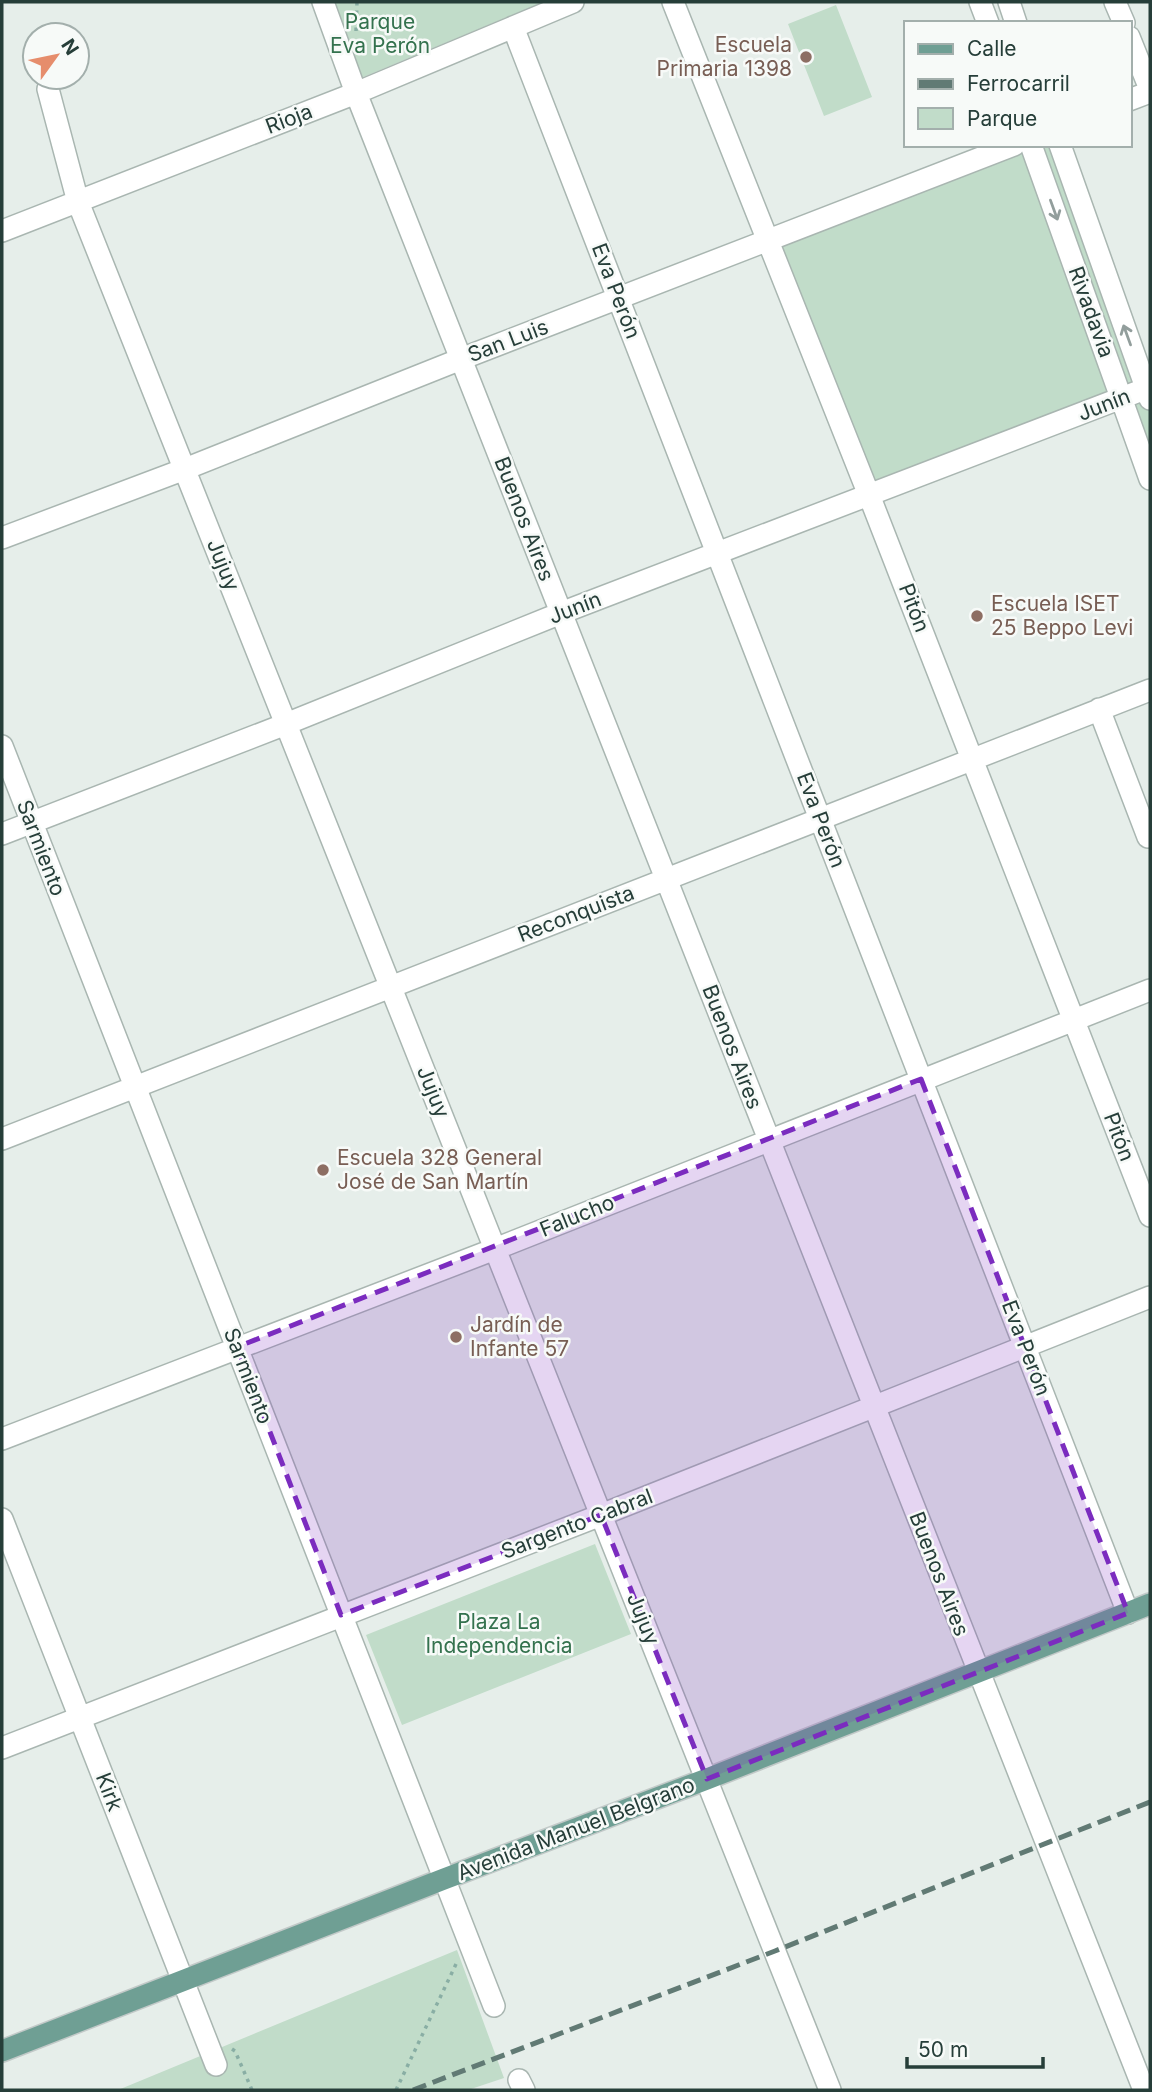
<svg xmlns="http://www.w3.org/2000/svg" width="1152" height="2092" font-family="Inter,sans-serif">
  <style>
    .green { fill: #c1dcc9 }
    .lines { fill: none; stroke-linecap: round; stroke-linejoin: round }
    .minor-casing { stroke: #a9b6b1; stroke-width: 24 }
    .major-casing { stroke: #c2c9c8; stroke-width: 24 }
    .path { stroke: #89aea4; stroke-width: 3.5; stroke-dasharray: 3.5 5; stroke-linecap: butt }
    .minor { stroke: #fff; stroke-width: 21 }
    .major { stroke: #6f9f94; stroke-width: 21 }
    .rail { stroke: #617a74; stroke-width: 5; stroke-dasharray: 14 7; stroke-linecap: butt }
    .oneway { stroke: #929e9c }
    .marked { fill: #7b2cbf; fill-opacity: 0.2; stroke: #7b2cbf; stroke-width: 5; stroke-dasharray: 14 9; stroke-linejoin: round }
    .education-dot { fill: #8d6e63; stroke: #f7faf8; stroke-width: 2.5 }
    .labels { text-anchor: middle; stroke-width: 5; stroke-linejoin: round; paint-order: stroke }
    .park-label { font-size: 21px; fill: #34724e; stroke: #f7faf8 }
    .education-label { font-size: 21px; fill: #785e54; stroke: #f7faf8; text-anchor: start }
    .street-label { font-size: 21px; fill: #263e39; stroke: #f7faf8 }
  </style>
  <rect width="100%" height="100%" fill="#e6eeea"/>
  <path class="green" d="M333,2H544L361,78Z
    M836,5L872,97L824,116L788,24Z
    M1014,145H1060L1150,399V479L1122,399L869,495L769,240Z
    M595,1544L631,1634L402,1725L366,1635Z
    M457,1950L504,2078L468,2090H118Z"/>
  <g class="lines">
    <g class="minor-casing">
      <path id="minor" d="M323,2L356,93L1144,2090
        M673,2L869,495L1150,1216
        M980,2L988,23
        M1009,2L1016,23
        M1115,2L1124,23
        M513,27L1128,1613
        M1129,37L1150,89
        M48,89L78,202L830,2090
        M1129,100L1150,92
        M1031,145L1150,479
        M1060,145L1150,399
        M2,231L356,93L573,2
        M2,538L185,469L461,359L1014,145
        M1099,709L1148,837
        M2,746L494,2006
        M2,834L286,724L561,613L1150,387
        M2,1139L1150,690
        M2,1439L495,1249L1150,990
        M2,1519L216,2065
        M2,1748L601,1515L1150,1297
        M519,2080L524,2090"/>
    </g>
    <g class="major-casing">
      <path id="major" d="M2,2051L444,1879L707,1779L1150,1604"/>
    </g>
    <path class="path" d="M356,31L357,2
      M232,2049L235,2051L252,2090
      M396,2090L457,1962"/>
    <use href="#minor" class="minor"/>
    <use href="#major" class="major"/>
    <path class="rail" d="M413,2090L775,1951L1150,1802"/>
  </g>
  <defs><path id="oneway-shaft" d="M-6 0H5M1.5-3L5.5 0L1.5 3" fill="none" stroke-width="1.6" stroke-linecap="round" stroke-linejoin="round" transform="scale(1.75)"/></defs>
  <g class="oneway">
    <use href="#oneway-shaft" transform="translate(1054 210) rotate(70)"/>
    <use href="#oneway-shaft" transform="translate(1127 335) rotate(-110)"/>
  </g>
  <path class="marked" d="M921,1079L1128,1613L707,1779L601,1515L341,1615L237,1347Z"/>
  <g class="education-dot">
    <circle cx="806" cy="57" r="7"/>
    <circle cx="977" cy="616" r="7"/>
    <circle cx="323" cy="1170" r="7"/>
    <circle cx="456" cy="1337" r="7"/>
  </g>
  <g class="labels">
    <g class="park-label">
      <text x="380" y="29">Parque<tspan x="380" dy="24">Eva Perón</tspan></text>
      <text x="499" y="1629">Plaza La<tspan x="499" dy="24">Independencia</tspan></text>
    </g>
    <g class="education-label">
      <text x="792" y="52" text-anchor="end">Escuela<tspan x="792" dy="24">Primaria 1398</tspan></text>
      <text x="991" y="611">Escuela ISET<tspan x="991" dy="24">25 Beppo Levi</tspan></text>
      <text x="337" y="1165">Escuela 328 General<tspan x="337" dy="24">José de San Martín</tspan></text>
      <text x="470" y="1332">Jardín de<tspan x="470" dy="24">Infante 57</tspan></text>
    </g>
    <g class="street-label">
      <text transform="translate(289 119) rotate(-21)" y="7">Rioja</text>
      <text transform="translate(616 291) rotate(69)" y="7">Eva Perón</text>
      <text transform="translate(1091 312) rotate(70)" y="7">Rivadavia</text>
      <text transform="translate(508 341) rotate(-21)" y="7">San Luis</text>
      <text transform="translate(1104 405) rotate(-21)" y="7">Junín</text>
      <text transform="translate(524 519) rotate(69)" y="7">Buenos Aires</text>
      <text transform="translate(223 565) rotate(68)" y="7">Jujuy</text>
      <text transform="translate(575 608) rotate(-21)" y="7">Junín</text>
      <text transform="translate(914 608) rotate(69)" y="7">Pitón</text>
      <text transform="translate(821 820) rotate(69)" y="7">Eva Perón</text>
      <text transform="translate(41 848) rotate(69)" y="7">Sarmiento</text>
      <text transform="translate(576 914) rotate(-21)" y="7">Reconquista</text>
      <text transform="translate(732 1047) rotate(69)" y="7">Buenos Aires</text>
      <text transform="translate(433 1092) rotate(68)" y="7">Jujuy</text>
      <text transform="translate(1119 1137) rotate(69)" y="7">Pitón</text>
      <text transform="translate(577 1216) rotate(-22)" y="7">Falucho</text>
      <text transform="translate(1026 1348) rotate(69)" y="7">Eva Perón</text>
      <text transform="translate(248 1376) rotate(69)" y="7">Sarmiento</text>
      <text transform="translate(577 1524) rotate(-21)" y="7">Sargento Cabral</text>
      <text transform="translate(939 1574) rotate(69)" y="7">Buenos Aires</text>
      <text transform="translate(643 1619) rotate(68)" y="7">Jujuy</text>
      <text transform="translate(109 1792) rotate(69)" y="7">Kirk</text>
      <text transform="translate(576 1829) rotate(-21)" y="7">Avenida Manuel Belgrano</text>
    </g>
  </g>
  <rect width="1152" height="2092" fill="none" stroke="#263e39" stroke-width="7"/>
  <rect x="904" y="21" width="228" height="126" fill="#f7faf8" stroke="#a3afac" stroke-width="2"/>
  <rect x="918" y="44" width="35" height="10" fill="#6f9f94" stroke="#a3afac" stroke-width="2"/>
  <text x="967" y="56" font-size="21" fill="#263e39">Calle</text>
  <rect x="918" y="79" width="35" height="10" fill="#617a74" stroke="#a3afac" stroke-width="2"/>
  <text x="967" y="91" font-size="21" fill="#263e39">Ferrocarril</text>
  <rect x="918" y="108" width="35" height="21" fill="#c1dcc9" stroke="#a3afac" stroke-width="2"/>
  <text x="967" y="126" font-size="21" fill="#263e39">Parque</text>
  <g transform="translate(56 56) rotate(57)"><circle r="33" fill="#f7faf8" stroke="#a3afac" stroke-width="2"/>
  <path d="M0-5L12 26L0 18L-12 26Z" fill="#e68d6c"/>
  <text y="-10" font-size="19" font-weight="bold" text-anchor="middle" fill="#263e39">N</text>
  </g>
  <path d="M907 2057v10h136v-10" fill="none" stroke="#263e39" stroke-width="3.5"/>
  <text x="918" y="2057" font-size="21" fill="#263e39" stroke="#f7faf8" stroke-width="5" paint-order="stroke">50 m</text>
</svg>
